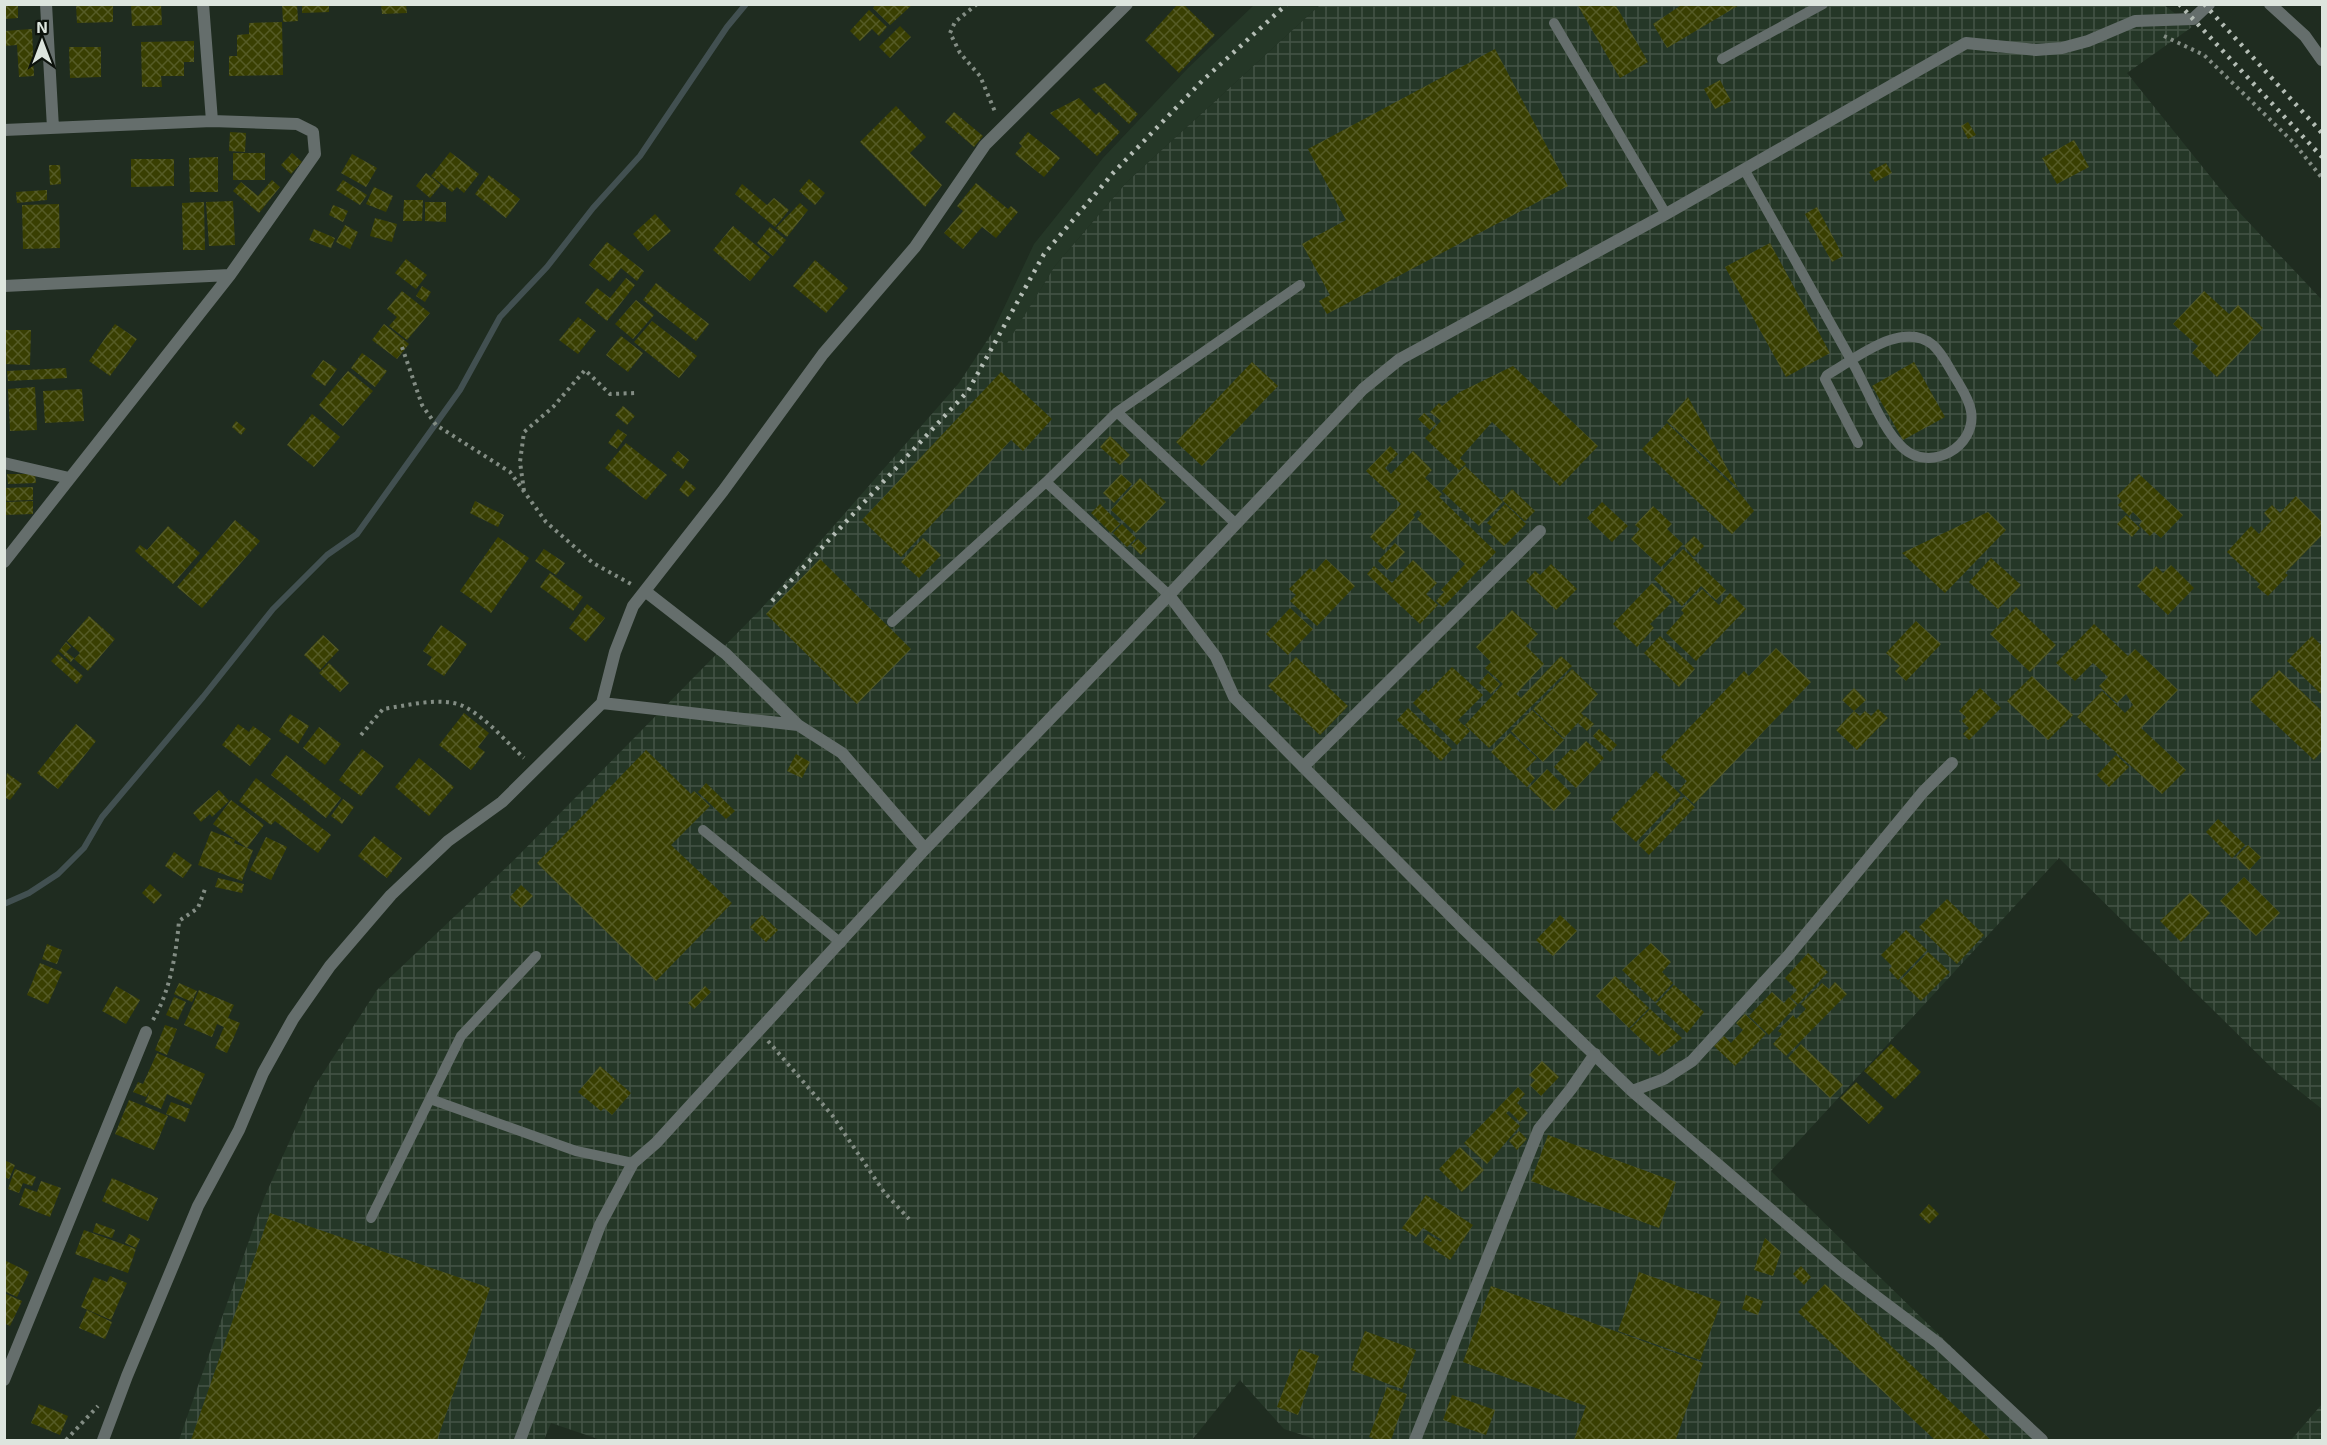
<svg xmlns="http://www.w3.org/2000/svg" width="2327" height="1445" font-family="'Exo 2',sans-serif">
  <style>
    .built { fill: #253727 }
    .industrial { fill: url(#industrial-grid) }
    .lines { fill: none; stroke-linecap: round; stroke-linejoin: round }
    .stream { stroke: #425051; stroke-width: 6 }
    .building { fill: url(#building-cross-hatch) }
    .path { stroke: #838d84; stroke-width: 4; stroke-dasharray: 3 4.5; stroke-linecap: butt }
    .lane { stroke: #656e6c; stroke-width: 10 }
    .street { stroke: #656e6c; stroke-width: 12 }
    .rail { stroke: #b4bdb5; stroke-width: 4.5; stroke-dasharray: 3 6; stroke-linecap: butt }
  </style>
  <defs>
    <pattern id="industrial-grid" width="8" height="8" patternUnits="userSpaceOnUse" patternTransform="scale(1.5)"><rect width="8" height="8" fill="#253727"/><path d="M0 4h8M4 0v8" fill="none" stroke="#445446"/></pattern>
    <pattern id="building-cross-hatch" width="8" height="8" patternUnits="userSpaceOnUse" patternTransform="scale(1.5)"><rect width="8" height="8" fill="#393f02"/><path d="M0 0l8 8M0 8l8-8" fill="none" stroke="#555b26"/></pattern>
  </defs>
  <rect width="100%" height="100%" fill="#1f2c20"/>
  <path class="built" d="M1254,5H1320L1127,182L1055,266L1006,346L992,333L1034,244L1103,158L1188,68Z"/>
  <path class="industrial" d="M2163,4L2192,27L2127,73L2238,211L2322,300V1109L2277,1073L2059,858L1771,1171L2047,1440H1318L1284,1429L1240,1380L1192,1440H601L551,1423L544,1440H179L264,1198L314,1087L377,990L514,860L760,610L959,383L992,333L1006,345L1055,266L1127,182L1320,5Z
    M2322,1404V1440H2291Z"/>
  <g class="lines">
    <path class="stream" d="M4,904L29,893L58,874L84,848L102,817L203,697L273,609L327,555L357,534L460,390L500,317L547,267L593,208L640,156L727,27L746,4"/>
  </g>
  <path class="building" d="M4,4H18V18L4,19Z
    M76,4H113V22L77,23Z
    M131,4H161L162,25L132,26Z
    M282,4H297L298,21L283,22Z
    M302,4H329V12L302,13Z
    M381,4H406L407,13L382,14Z
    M876,4H913L890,25L873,8Z
    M1178,4H1183L1215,35L1179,73L1145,40Z
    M1577,4H1615L1648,62L1620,78Z
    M1683,4H1741L1667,48L1653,24Z
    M869,10L887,27L879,36L872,29L860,41L850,31Z
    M282,22L283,75L229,76V56H237V35L249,34V23Z
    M900,26L911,37L890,58L879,47Z
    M32,29L34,76L19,77L17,45L4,46V31Z
    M194,41V62H184V76H161L162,87H142L141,42Z
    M69,47H101V77L70,78Z
    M1495,49L1568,186L1327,314L1319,301L1330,295L1302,244L1346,220L1308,149Z
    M1720,80L1731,101L1715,109L1704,89Z
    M1105,83L1138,114L1129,124L1092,89Z
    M1079,98L1096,115L1099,112L1120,132L1097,156L1050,113Z
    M896,106L926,137L910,153L942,185L925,207L860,142Z
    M954,112L983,136L974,147L945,122Z
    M1968,122L1976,135L1968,139L1961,126Z
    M230,132L246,133L245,152L229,151Z
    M1028,132L1060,158L1044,177L1015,154L1022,146L1019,143Z
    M2074,140L2089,167L2057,184L2042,158Z
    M450,152L479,174L464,193L457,187L452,192L431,176Z
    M233,153H265V180H233Z
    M292,153L302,162L291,174L281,165Z
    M352,154L377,168L366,187L341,173Z
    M218,157V192H190L189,158Z
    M131,159H174V186L131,187Z
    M1886,163L1892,173L1875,182L1869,172Z
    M49,165H60L61,184L50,185Z
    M426,173L441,185L430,198L416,186Z
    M489,175L520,199L506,218L475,194Z
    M809,179L825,193L815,205L799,191Z
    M272,180L280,187L259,213L233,191L241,182L258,196Z
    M343,180L367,195L360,205L336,190Z
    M976,183L1008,209L1011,206L1018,212L996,238L982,227L963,249L944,233L963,211L957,206Z
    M742,184L767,205L774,198L789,210L775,227L735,194Z
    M374,187L393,196L386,212L366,204Z
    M47,190V200L17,203L16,192Z
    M404,200H423L422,221H403Z
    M233,201L235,245L209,246L206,202Z
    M204,202L205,250H183L182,203Z
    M425,202H446V222L425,221Z
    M800,203L808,210L787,237L776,228Z
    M59,204L60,248L23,249L22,205Z
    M333,205L348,211L343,222L329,215Z
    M1817,207L1843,256L1832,262L1805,214Z
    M655,214L671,231L648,251L633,234Z
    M375,218L397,224L392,242L370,236Z
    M345,225L358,232L350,249L336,242Z
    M733,226L770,257L750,281L713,250Z
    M770,227L786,240L773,256L757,243Z
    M314,229L335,238L331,248L309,240Z
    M607,242L644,271L637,281L621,268L610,282L589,265Z
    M1770,243L1830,353L1786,377L1725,267Z
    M406,259L427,275L416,289L395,273Z
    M815,260L848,288L826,313L793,286Z
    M626,278L635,285L607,321L585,303L597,288L610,298Z
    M656,283L709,324L696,341L643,300Z
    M422,286L431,292L425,302L416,296Z
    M402,291L430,313L407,340L389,326L397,317L387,309Z
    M2204,291L2229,314L2238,305L2263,328L2217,377L2192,353L2198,346L2173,324Z
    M636,300L654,315L633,339L615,324Z
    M578,317L596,331L578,354L559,340Z
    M652,321L697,356L679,378L634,342Z
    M115,324L137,339L110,376L89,361Z
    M384,324L409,344L397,359L372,340Z
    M4,330H31L30,365L4,364Z
    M621,336L643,353L628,372L606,355Z
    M362,353L387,371L375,387L351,368Z
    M323,360L337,369L325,386L311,376Z
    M1252,362L1278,386L1202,466L1176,442Z
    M1914,362L1945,417L1903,440L1872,386Z
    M1513,366L1598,446L1560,486L1492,422L1460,458L1466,464L1459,470L1425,438L1441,421L1430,412L1439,403L1442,406L1460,392Z
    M66,368L67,378L8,381L7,371Z
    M348,371L373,391L343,426L319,405Z
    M1001,372L1052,419L1023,451L1011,440L901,557L862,520Z
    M35,387L37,430L10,431L8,389Z
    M82,389L84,421L45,423L43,391Z
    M1688,397L1738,488L1667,421Z
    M623,406L635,416L627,425L615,415Z
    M1424,413L1436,424L1430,430L1418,419Z
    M312,414L340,437L314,467L287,445Z
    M236,421L246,429L241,435L232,427Z
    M1667,423L1738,491L1754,511L1732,534L1642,449Z
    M618,429L627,435L617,449L608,443Z
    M1110,436L1130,455L1120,465L1100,447Z
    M626,443L667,475L646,500L605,468Z
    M1390,446L1398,454L1385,468L1391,474L1413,451L1432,470L1425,478L1442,494L1439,497L1496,552L1443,607L1436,601L1444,592L1441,590L1465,564L1417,519L1422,514L1418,510L1413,515L1415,517L1384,550L1370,537L1401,504L1366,471Z
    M678,451L689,460L683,469L671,460Z
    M1465,466L1503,502L1479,526L1442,491Z
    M7,474H35L36,483L8,484Z
    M1121,474L1132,484L1114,503L1103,493Z
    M2139,474L2183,515L2161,538L2154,532L2150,536L2139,525L2142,521L2133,512L2129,516L2118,505L2122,501L2117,496Z
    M1140,478L1166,502L1136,533L1111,510Z
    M686,480L696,488L688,497L679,490Z
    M33,487V500L4,501V488Z
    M1512,489L1535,511L1525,521L1502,500Z
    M2296,496L2322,522V535L2285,573L2288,575L2268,596L2257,587L2260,584L2227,552L2251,526L2259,534L2271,521L2264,513L2272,505L2280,513Z
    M33,501V514L4,515V502Z
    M475,501L504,515L498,527L470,513Z
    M1602,502L1628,526L1612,542L1587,518Z
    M1100,504L1120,524L1111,533L1091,513Z
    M1505,504L1526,524L1504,546L1488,531L1492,527L1487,523Z
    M1653,506L1672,524L1667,529L1683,544L1661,567L1631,539L1640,529L1635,525Z
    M1988,512L2006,530L1945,593L1902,553Z
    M2126,515L2140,528L2132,537L2117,524Z
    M235,520L260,541L202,608L177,587Z
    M1122,524L1136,538L1127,547L1113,533Z
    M168,526L200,553L173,584L135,551L140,545L147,550Z
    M1694,536L1704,546L1694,557L1684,546Z
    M498,537L529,558L491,613L460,591Z
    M923,538L941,555L919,578L901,562Z
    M1138,539L1147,548L1141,555L1131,545Z
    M1395,543L1405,552L1387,570L1378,561Z
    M544,549L565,563L556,575L535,561Z
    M1683,549L1726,590L1716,600L1701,586L1682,606L1654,579Z
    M1991,558L2021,585L1998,609L1969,582Z
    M820,559L911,649L857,704L766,614Z
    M1326,559L1355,586L1317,626L1290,601L1296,595L1289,589L1310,568L1314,572Z
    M1413,560L1437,583L1426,594L1438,605L1420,624L1367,574L1374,566L1392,583Z
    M1551,564L1577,589L1556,610L1526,581L1535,571L1540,575Z
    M2171,565L2194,588L2168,615L2137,586L2156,566L2163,573Z
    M550,573L583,597L573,611L540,587Z
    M1652,583L1672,602L1650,624L1654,628L1637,647L1613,624Z
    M1702,589L1719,605L1730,593L1746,609L1696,661L1666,633L1684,613L1681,610Z
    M587,604L605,618L586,642L569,628Z
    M2016,607L2056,645L2030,672L1990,634Z
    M1290,608L1313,629L1288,655L1266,634Z
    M1512,610L1538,634L1526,646L1544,664L1516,694L1521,698L1561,656L1572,666L1489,748L1465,725L1503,684L1485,668L1491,662L1476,647Z
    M89,616L115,639L88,671L74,659L80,653L67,641Z
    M1916,621L1941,644L1906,681L1895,671L1900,666L1886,653Z
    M2094,624L2128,656L2135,649L2178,690L2141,728L2186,770L2162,794L2077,717L2102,691L2125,713L2133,705L2126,694L2117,703L2099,686L2108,677L2093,663L2075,681L2056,663Z
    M441,625L467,644L444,676L427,665L432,657L423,651Z
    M323,635L339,650L320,670L304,655Z
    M1660,636L1695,669L1679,687L1644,653Z
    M2312,636L2322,646V695L2287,661Z
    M66,642L71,647L66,652L74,658L71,662L59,651Z
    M1776,648L1811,682L1694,804L1679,790L1687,781L1661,757L1744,671L1749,676Z
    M58,654L83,676L77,684L51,661Z
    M1296,657L1348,706L1320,735L1268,686Z
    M329,663L349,683L340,692L319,673Z
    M1452,667L1483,695L1458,720L1470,731L1457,745L1413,703L1426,689L1428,692Z
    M1572,669L1598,694L1581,713L1584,716L1564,738L1533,709Z
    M2279,670L2322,711V751L2314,760L2250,700Z
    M1488,673L1500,684L1491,694L1479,683Z
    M2032,676L2073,715L2048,740L2007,701Z
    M1854,688L1866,700L1854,711L1842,700Z
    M1980,688L2001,708L1969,740L1963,734L1969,728L1962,721L1966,717L1959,711Z
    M1408,708L1452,749L1441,761L1397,720Z
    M1878,709L1888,718L1857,750L1836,730L1854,711L1860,716L1865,711L1871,716Z
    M1532,710L1564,740L1543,762L1511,731Z
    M464,713L489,733L478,747L485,752L471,770L439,745Z
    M290,714L309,726L298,744L279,731Z
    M1585,716L1594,724L1587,731L1578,723Z
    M76,724L96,741L58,789L37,773Z
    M238,724L249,732L253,726L271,739L250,766L222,745Z
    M319,727L341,744L325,765L303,748Z
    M1599,729L1617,745L1610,752L1593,736Z
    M1510,733L1537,758L1526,769L1535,778L1527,787L1491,752Z
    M1586,741L1604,758L1576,788L1554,767L1571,749L1575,752Z
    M362,749L384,766L361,796L339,780Z
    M646,750L691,794L694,791L710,806L671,845L732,903L656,981L537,863Z
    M796,754L810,762L802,778L787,771Z
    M286,755L341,798L326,818L271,775Z
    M2116,755L2129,767L2109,787L2097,775Z
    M419,758L454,787L429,816L395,787Z
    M1547,769L1571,793L1554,811L1529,788Z
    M1656,771L1681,795L1636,842L1611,819Z
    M7,773L22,784L10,800L4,797Z
    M256,778L331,835L318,853L275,821L271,825L239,801Z
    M706,783L735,811L726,819L698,792Z
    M219,790L229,801L212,817L210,814L201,822L193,813Z
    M1684,797L1695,807L1649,855L1639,845Z
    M343,799L354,807L342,824L331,816Z
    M231,800L264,825L247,848L253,850L242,881L198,865L211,831L235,840L234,843L247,848L213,824Z
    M2218,819L2245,845L2232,858L2206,832Z
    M374,836L402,858L387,878L358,856Z
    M266,837L287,847L271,880L250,870Z
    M2248,845L2261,857L2249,870L2236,857Z
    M174,852L192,865L183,878L165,866Z
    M2244,877L2280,913L2256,936L2220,901Z
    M218,878L244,884L242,893L215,887Z
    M150,884L162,895L154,904L142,893Z
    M521,885L533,896L521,908L510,897Z
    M2190,893L2210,913L2181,942L2160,921Z
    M1947,899L1984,935L1957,964L1919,927Z
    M762,915L778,930L766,942L750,927Z
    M1560,915L1577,931L1553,956L1536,940Z
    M1906,930L1927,950L1898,980L1889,970L1892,966L1881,955Z
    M1651,943L1671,962L1662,972L1673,983L1655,1002L1622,970Z
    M47,944L62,950L57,964L42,959Z
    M1928,952L1950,972L1921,1001L1900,981Z
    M1808,953L1828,972L1798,1004L1790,997L1797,990L1785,978Z
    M40,963L62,972L48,1004L27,995Z
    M1615,976L1649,1008L1629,1028L1596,996Z
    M1835,982L1847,994L1786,1056L1773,1044L1782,1034L1778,1031L1793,1015L1796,1019L1806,1009L1801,1004L1822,983L1829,989Z
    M179,983L197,991L192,1002L174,994Z
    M1674,985L1704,1012L1687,1033L1656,1004Z
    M116,986L140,1000L126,1024L102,1011Z
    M705,986L711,992L694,1009L688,1003Z
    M199,990L234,1005L228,1018L240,1023L227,1053L215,1048L224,1027L217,1024L212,1037L184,1025Z
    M1772,992L1784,1003L1789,997L1797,1005L1769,1035L1749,1016Z
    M174,997L186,1002L178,1020L166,1015Z
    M1650,1009L1682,1038L1659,1056L1630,1029Z
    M1745,1014L1766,1034L1735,1066L1714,1046L1724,1036L1731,1043L1743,1030L1736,1023Z
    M165,1025L177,1029L167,1055L155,1050Z
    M1801,1044L1843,1085L1830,1098L1788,1058Z
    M1891,1044L1921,1072L1895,1099L1864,1071Z
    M157,1053L205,1074L191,1105L167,1094L161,1109L145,1102L151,1088L146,1097L133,1092L138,1082L143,1084Z
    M1542,1061L1559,1077L1541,1096L1530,1085L1535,1080L1529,1075Z
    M600,1066L631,1093L612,1115L604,1108L601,1111L578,1092Z
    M1856,1082L1884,1108L1869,1124L1840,1098Z
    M1518,1087L1525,1094L1517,1103L1528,1113L1520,1122L1509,1111L1506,1113L1520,1126L1487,1164L1464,1143Z
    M129,1100L168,1116L154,1150L115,1134Z
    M171,1102L190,1109L185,1122L166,1114Z
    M1519,1131L1527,1139L1517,1150L1509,1141Z
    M1548,1135L1676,1182L1659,1228L1531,1181Z
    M1460,1147L1484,1170L1462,1192L1439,1169Z
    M4,1160L15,1165L9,1179L4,1177Z
    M15,1169L36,1177L32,1186L23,1183L19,1193L8,1189Z
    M112,1178L158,1198L148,1221L102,1201Z
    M41,1181L61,1188L50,1217L19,1205L25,1188L37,1192Z
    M1426,1195L1473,1225L1450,1260L1423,1242L1428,1234L1441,1242L1442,1240L1423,1228L1416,1237L1402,1228Z
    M1929,1204L1939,1214L1929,1224L1919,1215Z
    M270,1213L490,1288L437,1440H191Z
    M96,1223L115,1230L112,1238L93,1232Z
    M84,1230L136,1249L128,1273L75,1254Z
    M129,1234L140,1239L136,1248L125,1243Z
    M1765,1238L1781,1252L1773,1276L1754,1270Z
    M4,1260L29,1272L17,1297L4,1291Z
    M1801,1266L1811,1277L1804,1285L1793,1274Z
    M1639,1272L1721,1302L1700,1360L1618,1331Z
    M110,1276L127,1283L111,1320L81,1307L94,1277L107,1282Z
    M1825,1284L1991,1440H1935L1798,1312Z
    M1491,1286L1703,1363L1676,1439L1574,1440L1586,1406L1463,1362Z
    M4,1293L22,1301L10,1326L4,1323Z
    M1746,1295L1763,1301L1758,1315L1742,1309Z
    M87,1310L112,1322L105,1339L79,1328Z
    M1365,1331L1416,1350L1402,1389L1351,1370Z
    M1299,1349L1319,1356L1298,1415L1277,1407Z
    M1387,1387L1407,1394L1391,1440H1377L1369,1437Z
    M1452,1395L1495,1410L1486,1435L1443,1420Z
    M39,1404L68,1416L60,1435L31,1423Z"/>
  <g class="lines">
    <path class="path" d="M977,4L955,22L950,33L960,53L980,76L996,114
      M2164,36L2204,55L2294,143L2322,178
      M402,347L422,405L436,425L510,472L546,522L593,563L631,584
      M524,491L520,462L524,432L553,407L585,370L610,394L635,393
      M361,735L383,709C406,706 441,696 463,706C487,718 505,741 524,758
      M153,1020C170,991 176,955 179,921L198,908L205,889
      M768,1041L832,1115L884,1192L909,1219
      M66,1440L98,1406"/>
    <path class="lane" d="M1554,23L1666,214
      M1722,59L1823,4
      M1744,169C1781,235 1818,301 1855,367C1868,391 1883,430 1903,448C1930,473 1977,447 1971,411C1969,399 1962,389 1956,379C1949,368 1943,354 1933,345C1902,319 1854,360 1827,375L1825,379L1858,443
      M1117,412L1236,524
      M1046,482L1169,595
      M892,622L1046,482L1117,412L1300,285
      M703,830L841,943
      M430,1099L576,1151L633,1163
      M371,1218L461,1036L536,956"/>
    <path class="street" d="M46,4L53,128
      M203,4L212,121
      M2270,4L2305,36L2322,60
      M4,130L212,121L297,124L313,132L315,154L230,275L4,562
      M4,286L230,275
      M4,463L69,478
      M645,591L726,654L798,725L842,753L925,849
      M1169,595L1216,657L1234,697L1465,930L1632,1091L1841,1270L1938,1343L2042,1440
      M602,703L798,725
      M1303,767L1540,531
      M1632,1091L1664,1079L1692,1061L1788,956L1923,792L1952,763
      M4,1380L146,1032
      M103,1440L127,1376L198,1206L239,1130L263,1073L293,1019L330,966L391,895L448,841L502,802L602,703L615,652L633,606L723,491L823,354L915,247L985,145L1127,4
      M520,1440L600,1225L633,1163L656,1143L925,849L1169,595L1363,389L1400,359L1666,214L1966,43L2036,50L2062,48L2088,41L2135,21L2193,19L2209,4
      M1415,1440L1539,1129L1571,1089L1595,1054"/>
    <path class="rail" d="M2179,4L2322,157
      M2204,4L2322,133
      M772,601L968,391L1044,254L1114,172L1202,81L1287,4"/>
  </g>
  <rect width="2327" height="1445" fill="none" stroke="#dde5de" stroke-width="12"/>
  <g transform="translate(42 42)" stroke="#0d130d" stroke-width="4.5" paint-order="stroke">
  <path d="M0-4.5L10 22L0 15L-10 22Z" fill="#dde5de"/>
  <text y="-9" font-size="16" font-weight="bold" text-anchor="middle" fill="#dde5de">N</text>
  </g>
</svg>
